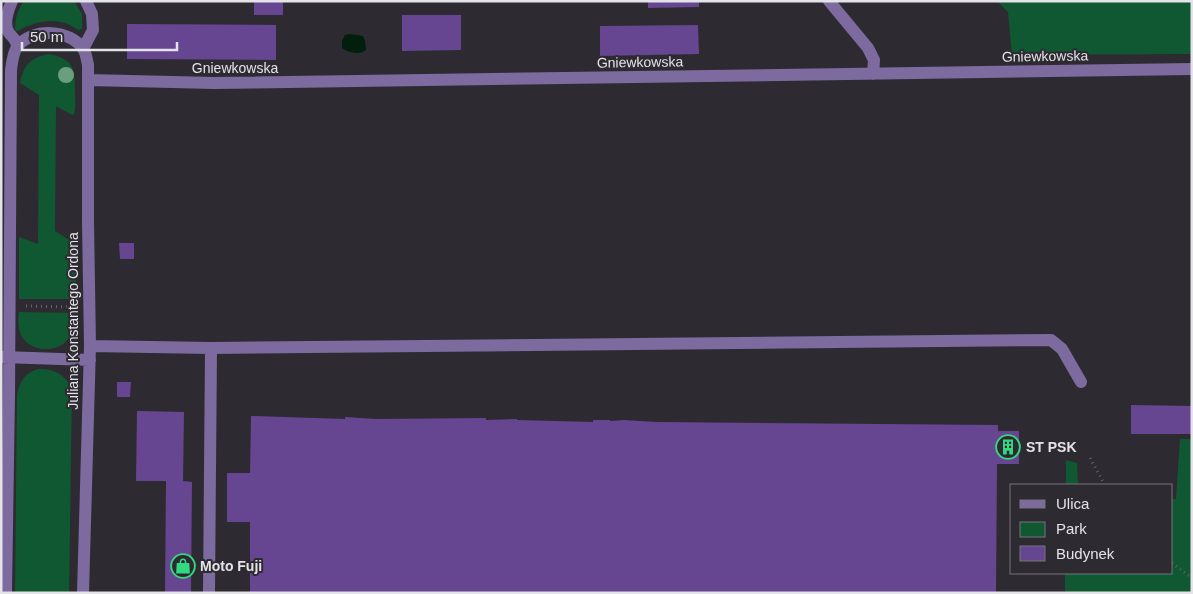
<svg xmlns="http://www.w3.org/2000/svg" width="1193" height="594" font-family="Helvetica,sans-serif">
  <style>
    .green { fill: #105832 }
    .water { fill: #021e0d }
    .building { fill: #664691 }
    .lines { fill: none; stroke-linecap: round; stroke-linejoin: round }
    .path { stroke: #656369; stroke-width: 3; stroke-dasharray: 1 4; stroke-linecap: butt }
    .minor { stroke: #7d6a9e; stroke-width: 12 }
    .tree { fill: #6b9d7f }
    .labels { text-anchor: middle; stroke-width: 4; stroke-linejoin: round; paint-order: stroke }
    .street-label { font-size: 14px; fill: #e4e3e7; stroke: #2d2b31 }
    .poi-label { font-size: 14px; font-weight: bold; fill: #e4e3e7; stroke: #2d2b31; text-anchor: start }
  </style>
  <rect width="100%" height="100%" fill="#2d2b31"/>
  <path class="green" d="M24,1H74L82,14V29L78,30C60,16 36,20 18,31L15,30C15,19 17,11 24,1Z
    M997,1H1192V54L1012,55L1008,12Z
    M49,54C73,59 75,68 75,90C75,98 76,107 74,114L72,115L56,106L55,231L76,244V299H19V237L38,244L39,95L20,83C23,66 31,57 49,54Z
    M19,312L73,313C73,322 73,332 68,339C57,354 29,352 21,335C18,328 18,320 19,312Z
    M38,369C53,368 65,374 72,389L69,593H15L17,397C19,383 23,374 38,369Z
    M1180,439H1192V593H1065V573H1172V499H1176Z
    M1066,460L1077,463L1078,485H1066Z"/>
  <path class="water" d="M350,34L363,36L365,41L366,50C360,55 348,53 342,48V41L345,35Z"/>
  <path class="building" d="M254,1H283V15H254Z
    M648,1H699V7L648,8Z
    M402,15H461V50L402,51Z
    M127,24L276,25V60L127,59Z
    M698,25L699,54L600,56V26Z
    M119,243H134V259H120Z
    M117,382H131L130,397H117Z
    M1131,405L1192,406V434H1131Z
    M137,411L184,412L183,481L192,482L191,593H165L166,481H136Z
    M251,416L345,419V417L376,419L486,418V420L517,419V420L593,422V420H610V421L624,420L656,422L998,425V431H1019V464H997L996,593H250V522H227V473H250Z"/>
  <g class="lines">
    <path class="path" d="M26,306L75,307
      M1090,458L1105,485
      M1172,563L1192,578"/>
    <path class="minor" d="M12,1C8,10 3,24 9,33C13,38 17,40 17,47
      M829,1L868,48L874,60L873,74
      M83,49L93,30L92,14L86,1
      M88,80L214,83L1192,69
      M90,346L211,348L1051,340L1062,349L1081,382
      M2,357L90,360
      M6,593L9,395L11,70C12,62 13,53 17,47C32,27 71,29 84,50C86,54 87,60 88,65V222L90,346L83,593
      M209,593L211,348"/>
  </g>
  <circle class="tree" cx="66" cy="75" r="8"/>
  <defs>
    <g id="building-ring" transform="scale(1.25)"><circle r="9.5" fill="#2d2b31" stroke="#33d882" stroke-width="1.5"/><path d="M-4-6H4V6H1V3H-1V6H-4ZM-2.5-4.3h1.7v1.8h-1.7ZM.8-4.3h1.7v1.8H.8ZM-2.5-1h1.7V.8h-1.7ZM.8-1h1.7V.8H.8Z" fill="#33d882"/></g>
    <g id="shop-ring" transform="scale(1.25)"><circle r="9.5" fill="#2d2b31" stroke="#33d882" stroke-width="1.5"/><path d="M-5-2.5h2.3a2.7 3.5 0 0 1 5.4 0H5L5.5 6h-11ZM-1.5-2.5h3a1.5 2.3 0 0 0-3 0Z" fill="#33d882"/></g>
  </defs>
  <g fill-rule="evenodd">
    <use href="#building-ring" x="1008" y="447"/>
    <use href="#shop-ring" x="183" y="566"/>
  </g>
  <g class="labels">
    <g class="street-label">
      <text transform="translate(1045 56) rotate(-1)" y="5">Gniewkowska</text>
      <text transform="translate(640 62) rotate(-1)" y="5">Gniewkowska</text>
      <text x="235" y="73">Gniewkowska</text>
      <text transform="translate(73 321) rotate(-90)" y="5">Juliana Konstantego Ordona</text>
    </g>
    <g class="poi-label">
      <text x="1026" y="452">ST PSK</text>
      <text x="200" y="571">Moto Fuji</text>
    </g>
  </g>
  <rect width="1193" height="594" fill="none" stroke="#e4e3e7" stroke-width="5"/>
  <rect x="1010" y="484" width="162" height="90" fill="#2d2b31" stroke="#76757a"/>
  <rect x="1020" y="500" width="25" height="8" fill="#7d6a9e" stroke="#76757a"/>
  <text x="1056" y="509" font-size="15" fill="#e4e3e7">Ulica</text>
  <rect x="1020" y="522" width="25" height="15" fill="#105832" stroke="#76757a"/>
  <text x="1056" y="534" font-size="15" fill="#e4e3e7">Park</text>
  <rect x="1020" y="546" width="25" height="15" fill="#664691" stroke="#76757a"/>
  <text x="1056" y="559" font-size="15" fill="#e4e3e7">Budynek</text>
  <path d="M22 42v8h155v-8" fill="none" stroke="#e4e3e7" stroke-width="2.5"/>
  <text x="30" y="42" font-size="15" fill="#e4e3e7" stroke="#2d2b31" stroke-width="4" paint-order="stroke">50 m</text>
</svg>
